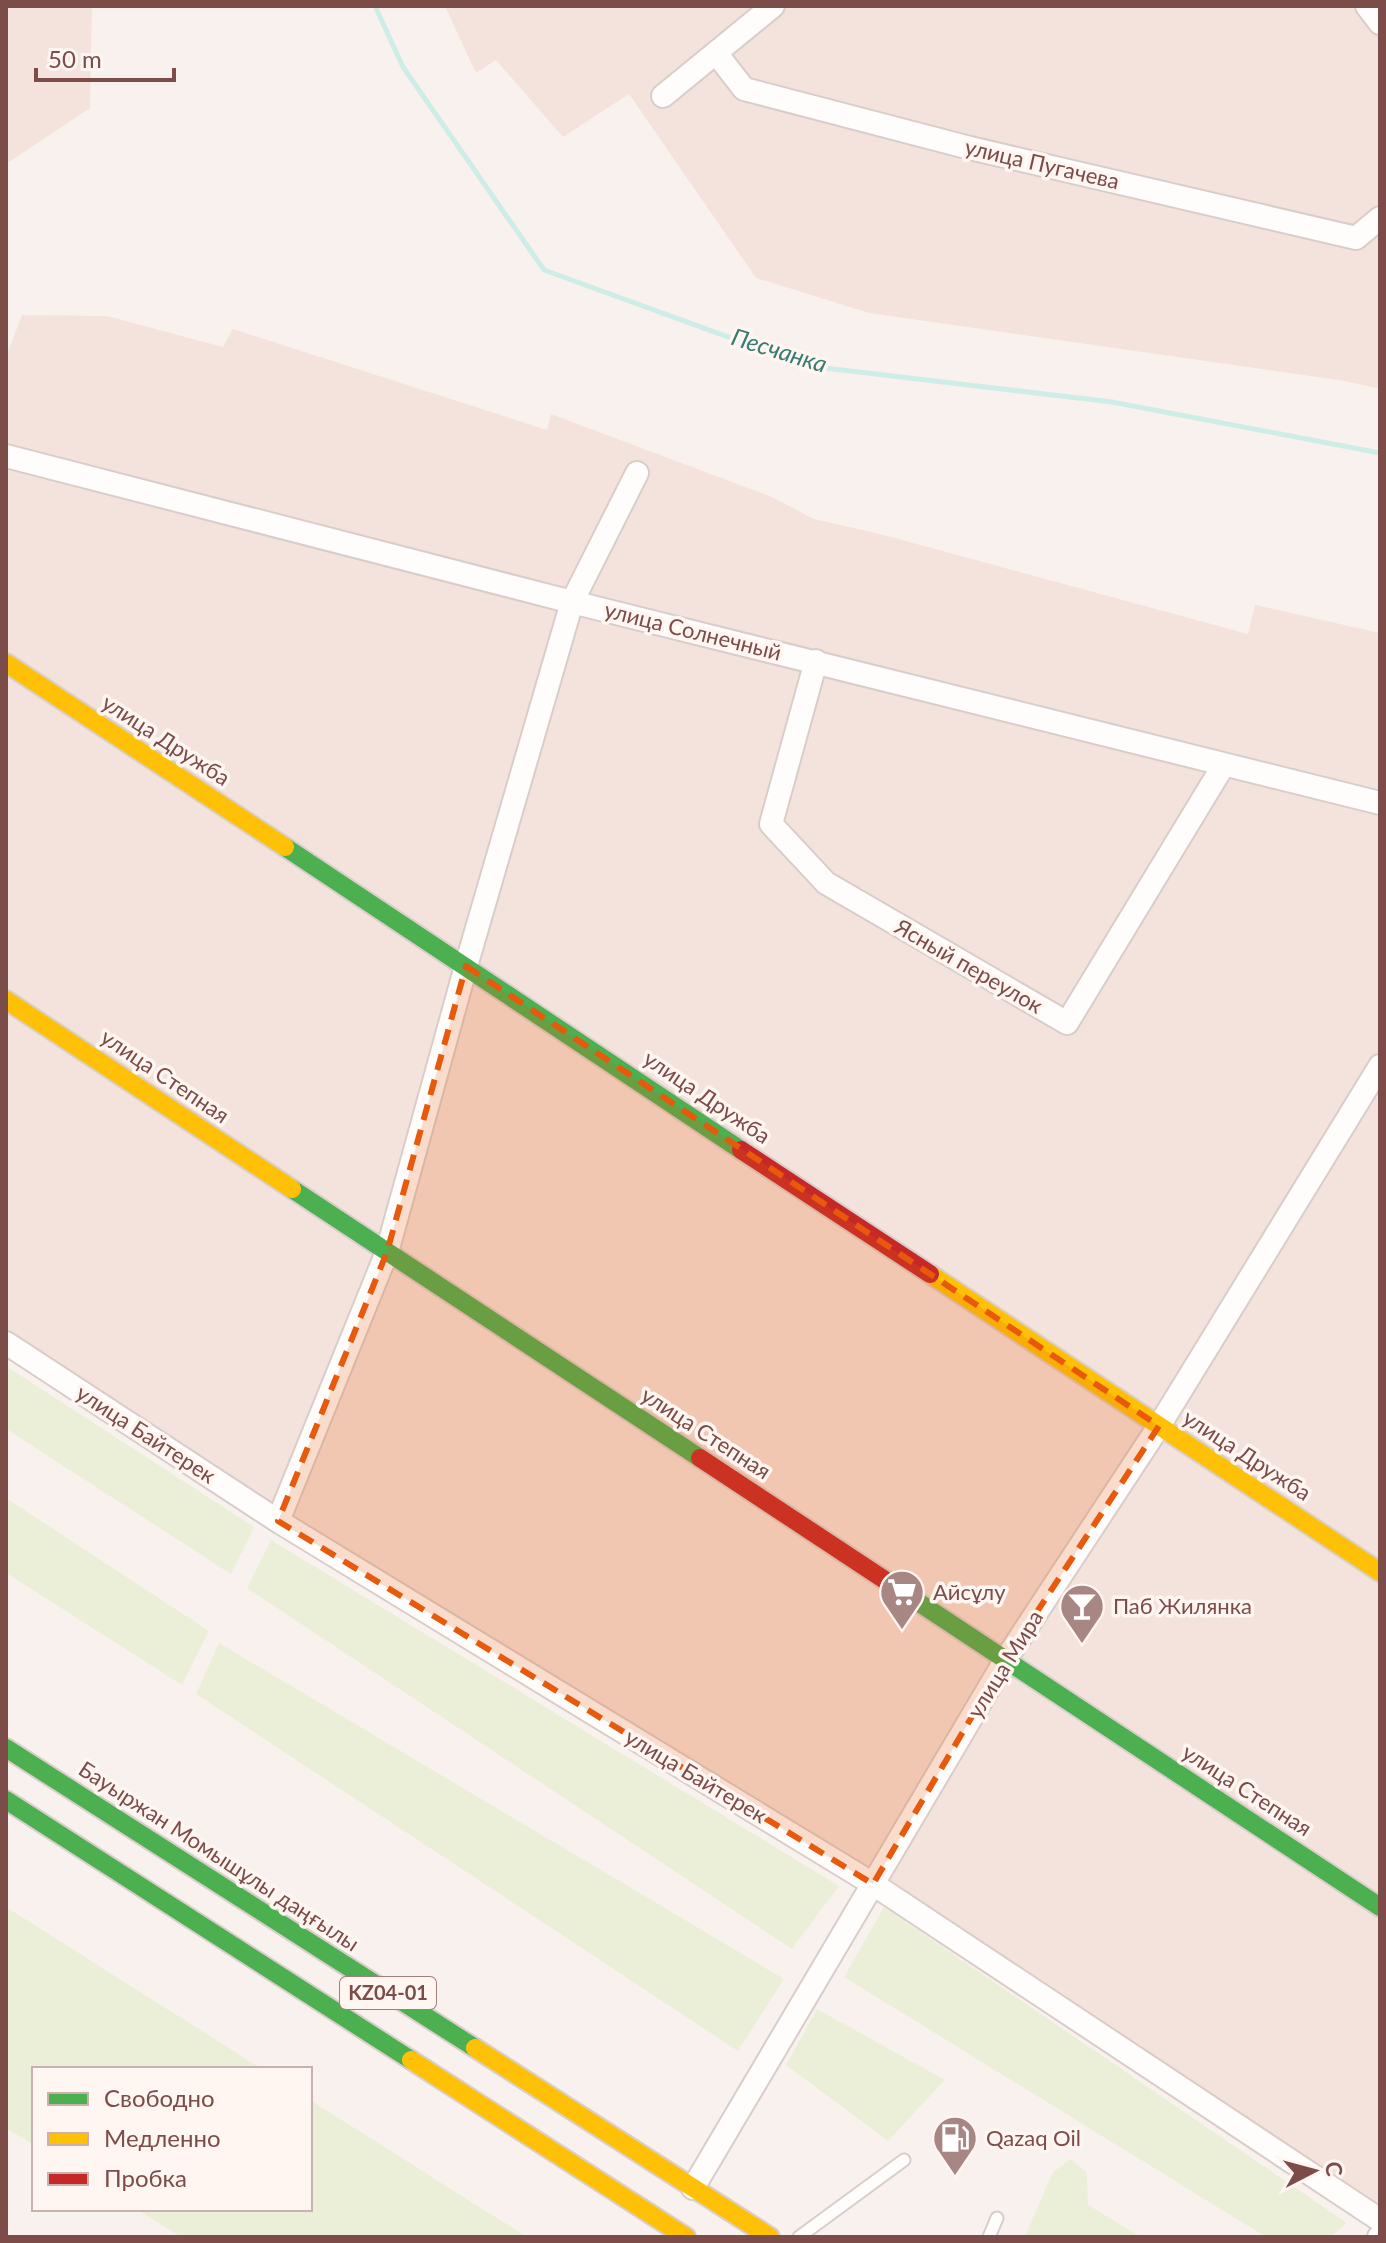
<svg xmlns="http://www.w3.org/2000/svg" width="1386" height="2243" font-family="Lato,sans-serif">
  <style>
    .residential { fill: #f4e3dd }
    .green { fill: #ecefd7 }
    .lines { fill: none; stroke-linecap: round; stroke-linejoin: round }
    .stream { stroke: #ceede6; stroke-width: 5 }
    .lane-casing { stroke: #d9cdca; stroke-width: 15 }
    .street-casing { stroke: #d9cdca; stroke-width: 26 }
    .fast-casing { stroke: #dacecb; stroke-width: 22 }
    .slow-casing { stroke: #dacecb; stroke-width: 22 }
    .jam-casing { stroke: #dacecb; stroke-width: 22 }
    .lane { stroke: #fefdfc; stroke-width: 11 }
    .street { stroke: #fefdfc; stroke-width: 22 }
    .fast { stroke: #4caf50; stroke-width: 18 }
    .slow { stroke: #ffc107; stroke-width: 18 }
    .jam { stroke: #c62828; stroke-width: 18 }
    .marked { fill: #e8590c; fill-opacity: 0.2; stroke: #e8590c; stroke-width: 6; stroke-dasharray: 16 10; stroke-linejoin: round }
    .labels { text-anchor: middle; stroke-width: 7; stroke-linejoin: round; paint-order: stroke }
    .shield { fill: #fff5f1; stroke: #a37f7b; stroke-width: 2 }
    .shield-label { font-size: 20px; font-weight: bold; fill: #7c4c49 }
    .street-label { font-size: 22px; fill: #7c4c49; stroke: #fff5f1 }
    .poi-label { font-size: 22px; fill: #7c4c49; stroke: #fff5f1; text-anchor: start }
    .water-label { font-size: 24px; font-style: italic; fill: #387b72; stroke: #fff5f1 }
  </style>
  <rect width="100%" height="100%" fill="#f9f1ee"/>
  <path class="residential" d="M6,6H92L90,108L6,164Z
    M445,6H1380V389L1345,381L869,313L756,278L629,94L563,137L496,60L476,73Z
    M22,315L107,316L223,347L233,329L547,430L551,414L772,497L814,519L880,534L1248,634L1255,605L1380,633V2220L6,1343V357Z"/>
  <path class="green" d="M6,1366L254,1527L231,1574L6,1429Z
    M6,1498L209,1631L182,1685L6,1573Z
    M271,1540L839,1886L792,1949L247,1588Z
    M219,1643L784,1979L738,2051L196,1694Z
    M6,1907L262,2069H34V2145L6,2128Z
    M884,1907L1347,2223L1330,2237H1266L844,1977Z
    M817,2009L945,2080L888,2141L786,2065Z
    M310,2100L527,2237H181L136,2209H310Z
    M1071,2159L1087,2173L1088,2205L1141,2237L1025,2236L1053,2172Z"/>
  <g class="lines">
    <path class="stream" d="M375,6L403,67L544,270L808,366L1112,402L1380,453"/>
    <g class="lane-casing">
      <path id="lane" d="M799,2237L904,2160
        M989,2237L997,2218"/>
    </g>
    <g class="street-casing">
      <path id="street" d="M1367,6L1380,23
        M716,53L744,89L970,148L1356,238L1380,218
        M663,96L773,6
        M6,456L572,602L1380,803
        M816,661L771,824L826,883L1067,1023L1223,766
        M6,1343L278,1521L873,1884L1380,2220
        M278,1521L387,1252L466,966L572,602L637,473
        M693,2188L1006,1659L1159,1426L1380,1066
        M1379,2237H1380"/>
    </g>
    <g class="fast-casing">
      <path id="fast" d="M285,847L741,1150
        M292,1189L700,1458
        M909,1596L1380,1907
        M6,1748L475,2048
        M6,1800L411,2060"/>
    </g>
    <g class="slow-casing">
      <path id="slow" d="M6,663L285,847
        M6,1000L292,1189
        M930,1274L1380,1572
        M475,2048L770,2237
        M411,2060L686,2237"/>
    </g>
    <g class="jam-casing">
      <path id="jam" d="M741,1150L930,1274
        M700,1458L909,1596"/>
    </g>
    <use href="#lane" class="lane"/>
    <use href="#street" class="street"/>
    <use href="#fast" class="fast"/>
    <use href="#slow" class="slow"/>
    <use href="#jam" class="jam"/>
  </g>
  <path class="marked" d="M466,966L1159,1426L1006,1659L873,1884L278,1521L387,1252Z"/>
  <defs>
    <g id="supermarket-pin" transform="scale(2.3)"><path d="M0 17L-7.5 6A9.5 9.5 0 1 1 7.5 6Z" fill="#a88683" stroke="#fff5f1"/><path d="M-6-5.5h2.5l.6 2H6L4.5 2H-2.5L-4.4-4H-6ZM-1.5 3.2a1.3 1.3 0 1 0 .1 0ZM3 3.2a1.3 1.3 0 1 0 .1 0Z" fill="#fff"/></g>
    <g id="bar-pin" transform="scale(2.3)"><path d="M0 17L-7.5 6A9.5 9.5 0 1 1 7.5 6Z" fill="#a88683" stroke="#fff5f1"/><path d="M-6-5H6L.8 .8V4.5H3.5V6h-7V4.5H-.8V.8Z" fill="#fff"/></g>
    <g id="fuel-pin" transform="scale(2.3)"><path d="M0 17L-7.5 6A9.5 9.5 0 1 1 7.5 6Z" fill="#a88683" stroke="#fff5f1"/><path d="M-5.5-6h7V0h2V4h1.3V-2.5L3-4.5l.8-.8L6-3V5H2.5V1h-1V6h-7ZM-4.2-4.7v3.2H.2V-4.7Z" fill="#fff"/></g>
  </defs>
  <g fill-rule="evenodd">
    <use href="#supermarket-pin" x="902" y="1592"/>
    <use href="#bar-pin" x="1082" y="1606"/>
    <use href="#fuel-pin" x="955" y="2138"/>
  </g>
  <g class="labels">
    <rect class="shield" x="340" y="1977" width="96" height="32" rx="6"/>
    <g class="shield-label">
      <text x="388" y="2000">KZ04-01</text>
    </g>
    <g class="street-label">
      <text transform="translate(1042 164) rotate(13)" y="8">улица Пугачева</text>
      <text transform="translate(693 631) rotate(14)" y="8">улица Солнечный</text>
      <text transform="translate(166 740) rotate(33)" y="8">улица Дружба</text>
      <text transform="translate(969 966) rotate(30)" y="8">Ясный переулок</text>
      <text transform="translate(165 1076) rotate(34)" y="8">улица Степная</text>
      <text transform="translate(707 1097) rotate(34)" y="8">улица Дружба</text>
      <text transform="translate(706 1433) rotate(33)" y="8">улица Степная</text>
      <text transform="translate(146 1434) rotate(33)" y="8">улица Байтерек</text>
      <text transform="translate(1247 1455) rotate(33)" y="8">улица Дружба</text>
      <text transform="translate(1005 1664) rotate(-58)" y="8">улица Мира</text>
      <text transform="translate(696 1776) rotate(31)" y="8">улица Байтерек</text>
      <text transform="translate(1247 1790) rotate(33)" y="8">улица Степная</text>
      <text transform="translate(219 1856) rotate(33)" y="8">Бауыржан Момышұлы даңғылы</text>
    </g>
    <g class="poi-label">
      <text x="933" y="1600">Айсұлу</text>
      <text x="1113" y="1614">Паб Жилянка</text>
      <text x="986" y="2146">Qazaq Oil</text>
    </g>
    <g class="water-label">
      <text transform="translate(779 351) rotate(17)" y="8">Песчанка</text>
    </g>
  </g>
  <rect width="1386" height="2243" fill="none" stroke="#7c4c49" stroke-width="16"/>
  <rect x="32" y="2067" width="280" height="144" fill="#fff5f1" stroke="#cbb1ae" stroke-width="2"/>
  <rect x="48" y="2093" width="40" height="12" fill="#4caf50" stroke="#cbb1ae" stroke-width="2"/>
  <text x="104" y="2107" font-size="24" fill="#7c4c49">Свободно</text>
  <rect x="48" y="2133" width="40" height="12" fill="#ffc107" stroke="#cbb1ae" stroke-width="2"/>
  <text x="104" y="2147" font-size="24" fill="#7c4c49">Медленно</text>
  <rect x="48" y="2173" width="40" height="12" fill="#c62828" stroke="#cbb1ae" stroke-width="2"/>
  <text x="104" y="2187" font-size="24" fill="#7c4c49">Пробка</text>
  <g transform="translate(1314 2171) rotate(84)" stroke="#fff5f1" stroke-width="6" paint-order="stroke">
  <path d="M0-6L14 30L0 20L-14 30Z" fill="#7c4c49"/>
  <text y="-12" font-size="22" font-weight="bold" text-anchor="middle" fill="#7c4c49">С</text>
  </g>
  <path d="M36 68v12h138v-12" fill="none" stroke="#7c4c49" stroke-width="4"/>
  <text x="48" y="68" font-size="24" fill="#7c4c49" stroke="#fff5f1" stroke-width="6" paint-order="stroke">50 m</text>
</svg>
